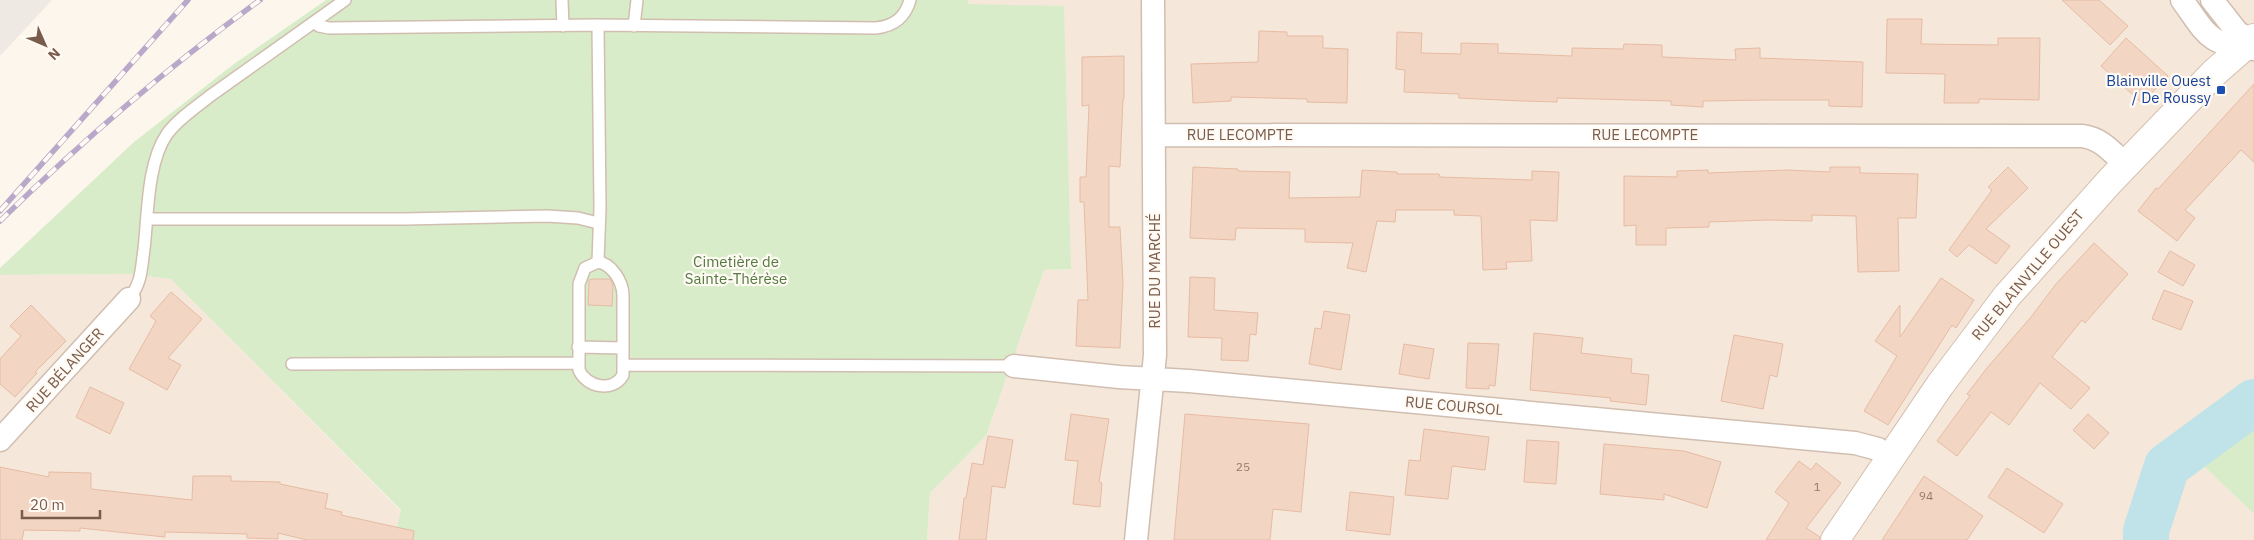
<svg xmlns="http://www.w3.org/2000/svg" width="2254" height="540" font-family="'IBM Plex Sans',sans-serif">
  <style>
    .residential { fill: #f5e8da }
    .industrial { fill: #efe9e4 }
    .green { fill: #d8ecc9 }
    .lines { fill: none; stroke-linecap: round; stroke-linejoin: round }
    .river { stroke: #bfe3e8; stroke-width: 46 }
    .building { fill: #f3d5c3; stroke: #e6bba3 }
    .lane-casing { stroke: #d1beb0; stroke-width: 14 }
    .street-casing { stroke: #d1beb0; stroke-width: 25 }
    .secondary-casing { stroke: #d6c0b0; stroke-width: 30 }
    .lane { stroke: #fff; stroke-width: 11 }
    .street { stroke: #fff; stroke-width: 22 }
    .secondary { stroke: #fff; stroke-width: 28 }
    .rail-casing { stroke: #b9a8c9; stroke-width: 5.5 }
    .rail { stroke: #fffaf3; stroke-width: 4; stroke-dasharray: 11; stroke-linecap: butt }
    .transit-dot { fill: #1a4fb4; stroke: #fffaf3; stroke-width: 2 }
    .labels { text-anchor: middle; stroke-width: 4.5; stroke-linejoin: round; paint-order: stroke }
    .number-label { font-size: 12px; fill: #987a6a }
    .transit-label { font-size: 15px; fill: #164399; stroke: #fffaf3; text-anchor: end }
    .street-label { font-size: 15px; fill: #7a5c4d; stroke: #fffaf3 }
    .park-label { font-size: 15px; fill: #537a41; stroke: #fffaf3 }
  </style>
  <rect width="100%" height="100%" fill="#fdf6ec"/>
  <path class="residential" d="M968,0H2254V389L2186,449L2254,514V540H927L930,493L986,436L1044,270L1070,269Z
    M129,274L171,279L401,511L394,540H0V275Z"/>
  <path class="industrial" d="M0,0H52L0,56Z"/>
  <path class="green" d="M326,0H968L969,4L1064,6L1071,269L1044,270L986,436L930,493L927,540H394L401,510L171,279L129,274L0,275V268L134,142L234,64Z
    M2254,389V514L2186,449Z"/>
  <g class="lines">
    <path class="river" d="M2146,540V531L2167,466L2254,402"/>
  </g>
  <path class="building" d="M2062,0H2099L2128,26L2110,45Z
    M1887,19H1922L1921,44L1998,45V38H2040L2039,100L1979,99V103H1944L1945,74L1886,73Z
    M1259,31L1287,32V36H1323V48L1348,49L1347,103L1307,102V99L1231,97V101L1193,103L1191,64L1258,62Z
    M1397,32L1422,33L1421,53L1461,54V43L1498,44V53L1572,56V48L1623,49L1624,44L1662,45V57L1736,60L1735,49L1760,48V58L1863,62L1862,107L1829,106V100H1768L1703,101V107L1671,105V101L1557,98V102L1522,101L1459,98V94L1404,92L1405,70L1396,69Z
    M2126,38L2168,76L2142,103L2101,66Z
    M1124,56V99H1123L1120,167L1109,166V227H1120L1123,283L1120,348L1076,346L1078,300H1088L1084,202H1080V177H1086L1089,105L1082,106V57Z
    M2254,84V162L2241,150L2185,210L2195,218L2177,241L2138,211L2156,188L2158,189Z
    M1193,167L1238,169V171L1290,172L1289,198L1360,197L1362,170L1397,172V174H1439L1440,177L1532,180V171L1559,172L1557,221L1530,220L1532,261L1506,262L1507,269L1483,270L1481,216L1454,215V210H1396L1395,222L1377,221L1366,272L1347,268L1353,243L1305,242V229L1236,228L1235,240L1190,238Z
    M1830,167H1860V173L1918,174L1916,218H1898L1899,271L1858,272L1856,216L1812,215V221L1768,220L1709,222V227L1666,228V245H1636V225L1624,226V176L1677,177V171L1708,170V173L1788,170L1830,172Z
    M2008,167L2028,188L1986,229L2010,246L1996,264L1969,245L1957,257L1949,250L1992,190L1988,187Z
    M2094,243L2128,274L2085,323L2082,320L2052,357L2090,388L2071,409L2040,383L2009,425L1991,412L1957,456L1937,441L1970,396L1967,394L1987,368L2031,317L2056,284Z
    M2170,251L2195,265L2183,286L2158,272Z
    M1190,277L1215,278L1214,310L1258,313L1256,335L1250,334L1248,361L1221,360L1222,338L1188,337Z
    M1941,278L1974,300L1956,328L1952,325L1888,425L1864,411L1897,356L1875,341L1900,305V337Z
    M593,279H610L613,284L612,306L588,305L589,280Z
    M2164,290L2193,301L2181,330L2152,319Z
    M171,292L202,319L168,358L181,365L167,390L129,369L156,321L150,316Z
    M31,305L66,341L35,372L37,373L15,397L0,384V359L21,336L10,326Z
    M1324,311L1350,315L1341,370L1309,364L1315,328L1321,329Z
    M1534,333L1583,338L1581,353L1632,359L1631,373L1649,375L1646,405L1610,401L1611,398L1530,390Z
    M1734,335L1783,344L1777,377L1770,375L1763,409L1721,401Z
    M1468,343L1499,344L1495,386L1489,385V389L1466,388Z
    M1404,344L1434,349L1429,379L1399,374Z
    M90,387L124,403L110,434L76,417Z
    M1071,414L1109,419L1099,482L1102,483L1100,507L1073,504L1078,461L1065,460Z
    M1185,414L1309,424L1301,512L1273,509L1270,540H1174Z
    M2088,414L2109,433L2094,449L2073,430Z
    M1424,429L1489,437L1485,470L1452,466L1448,499L1405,495L1409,460L1420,461Z
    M988,436L1013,440L1005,488L992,486L986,540H959L964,498H966L972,463L983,465Z
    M1527,440L1559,442L1556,484L1524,482Z
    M1604,444L1684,451L1721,462L1707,508L1664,494V500L1600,494Z
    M1799,461L1811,470L1816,463L1841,483L1806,528L1820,537V540H1766L1789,503L1775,492Z
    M0,467L49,477V472L91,473V489L192,500L193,476H231V481L280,482V484L328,494L325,508L342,512L341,515L414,531L413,540H307L278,533V539L247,538V534L165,532V537L80,528V531L24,530L22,540H0Z
    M2007,468L2063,504L2044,533L1988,497Z
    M1924,476L1983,516L1967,540H1882Z
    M1350,492L1394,497L1390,535L1346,530Z"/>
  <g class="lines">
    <g class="lane-casing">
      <path id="lane" d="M562,0L563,26
        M314,22L319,26L329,28L598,25
        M634,26L637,0
        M147,219H404L547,216L578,218L598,223
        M598,262L600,208L598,25L876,28C894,26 905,18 910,0
        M598,262C612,264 622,281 623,294V375C613,393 586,387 579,370V284L585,268Z
        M129,299C142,282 141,270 144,249C148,215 147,163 167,134C178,119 195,108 210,96L345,0
        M578,347L623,348
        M292,364L579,363
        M623,365L1014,366"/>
    </g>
    <g class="street-casing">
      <path id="street" d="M2182,0C2208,36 2207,44 2254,49
        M2212,0L2238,33L2254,41
        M1155,135L2082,136C2101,138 2112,152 2126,165
        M1014,366L1119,377L1189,381L1855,443L1878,449L1891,457
        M0,440L129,299
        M1136,540L1155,355L1153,0"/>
    </g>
    <g class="secondary-casing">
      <path id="secondary" d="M1835,540L1940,385L2007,296L2111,180L2215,72L2254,38"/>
    </g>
    <use href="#lane" class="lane"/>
    <use href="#street" class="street"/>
    <use href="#secondary" class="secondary"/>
    <g class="rail-casing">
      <path id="rail" d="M0,211L188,0
        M0,221C81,142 168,67 260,0"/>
    </g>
    <use href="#rail" class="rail"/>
  </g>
  <rect class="transit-dot" x="2216" y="85" width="10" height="10" rx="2.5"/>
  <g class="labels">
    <g class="number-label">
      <text x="1243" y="471">25</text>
      <text x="1817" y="491">1</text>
      <text x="1926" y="500">94</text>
    </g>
    <g class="transit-label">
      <text x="2211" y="86">Blainville Ouest<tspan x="2211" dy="17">/ De Roussy</tspan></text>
    </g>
    <g class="street-label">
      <text x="1240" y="140">RUE LECOMPTE</text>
      <text x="1645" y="140">RUE LECOMPTE</text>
      <text transform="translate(1155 271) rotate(-90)" y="5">RUE DU MARCHÉ</text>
      <text transform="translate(2028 275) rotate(-50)" y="5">RUE BLAINVILLE OUEST</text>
      <text transform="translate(65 370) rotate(-48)" y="5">RUE BÉLANGER</text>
      <text transform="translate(1454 406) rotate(5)" y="5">RUE COURSOL</text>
    </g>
    <g class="park-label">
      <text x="736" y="267">Cimetière de<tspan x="736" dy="17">Sainte-Thérèse</tspan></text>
    </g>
  </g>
  <g transform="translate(45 45) rotate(135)" stroke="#fffaf3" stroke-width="4" paint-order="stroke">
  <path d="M0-4L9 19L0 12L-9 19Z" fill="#7a5c4d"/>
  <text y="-8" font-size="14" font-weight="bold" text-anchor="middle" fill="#7a5c4d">N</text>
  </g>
  <path d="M22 510v8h78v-8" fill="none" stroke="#7a5c4d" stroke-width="2.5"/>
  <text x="30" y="510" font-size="15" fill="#7a5c4d" stroke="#fffaf3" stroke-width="4" paint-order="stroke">20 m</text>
</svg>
